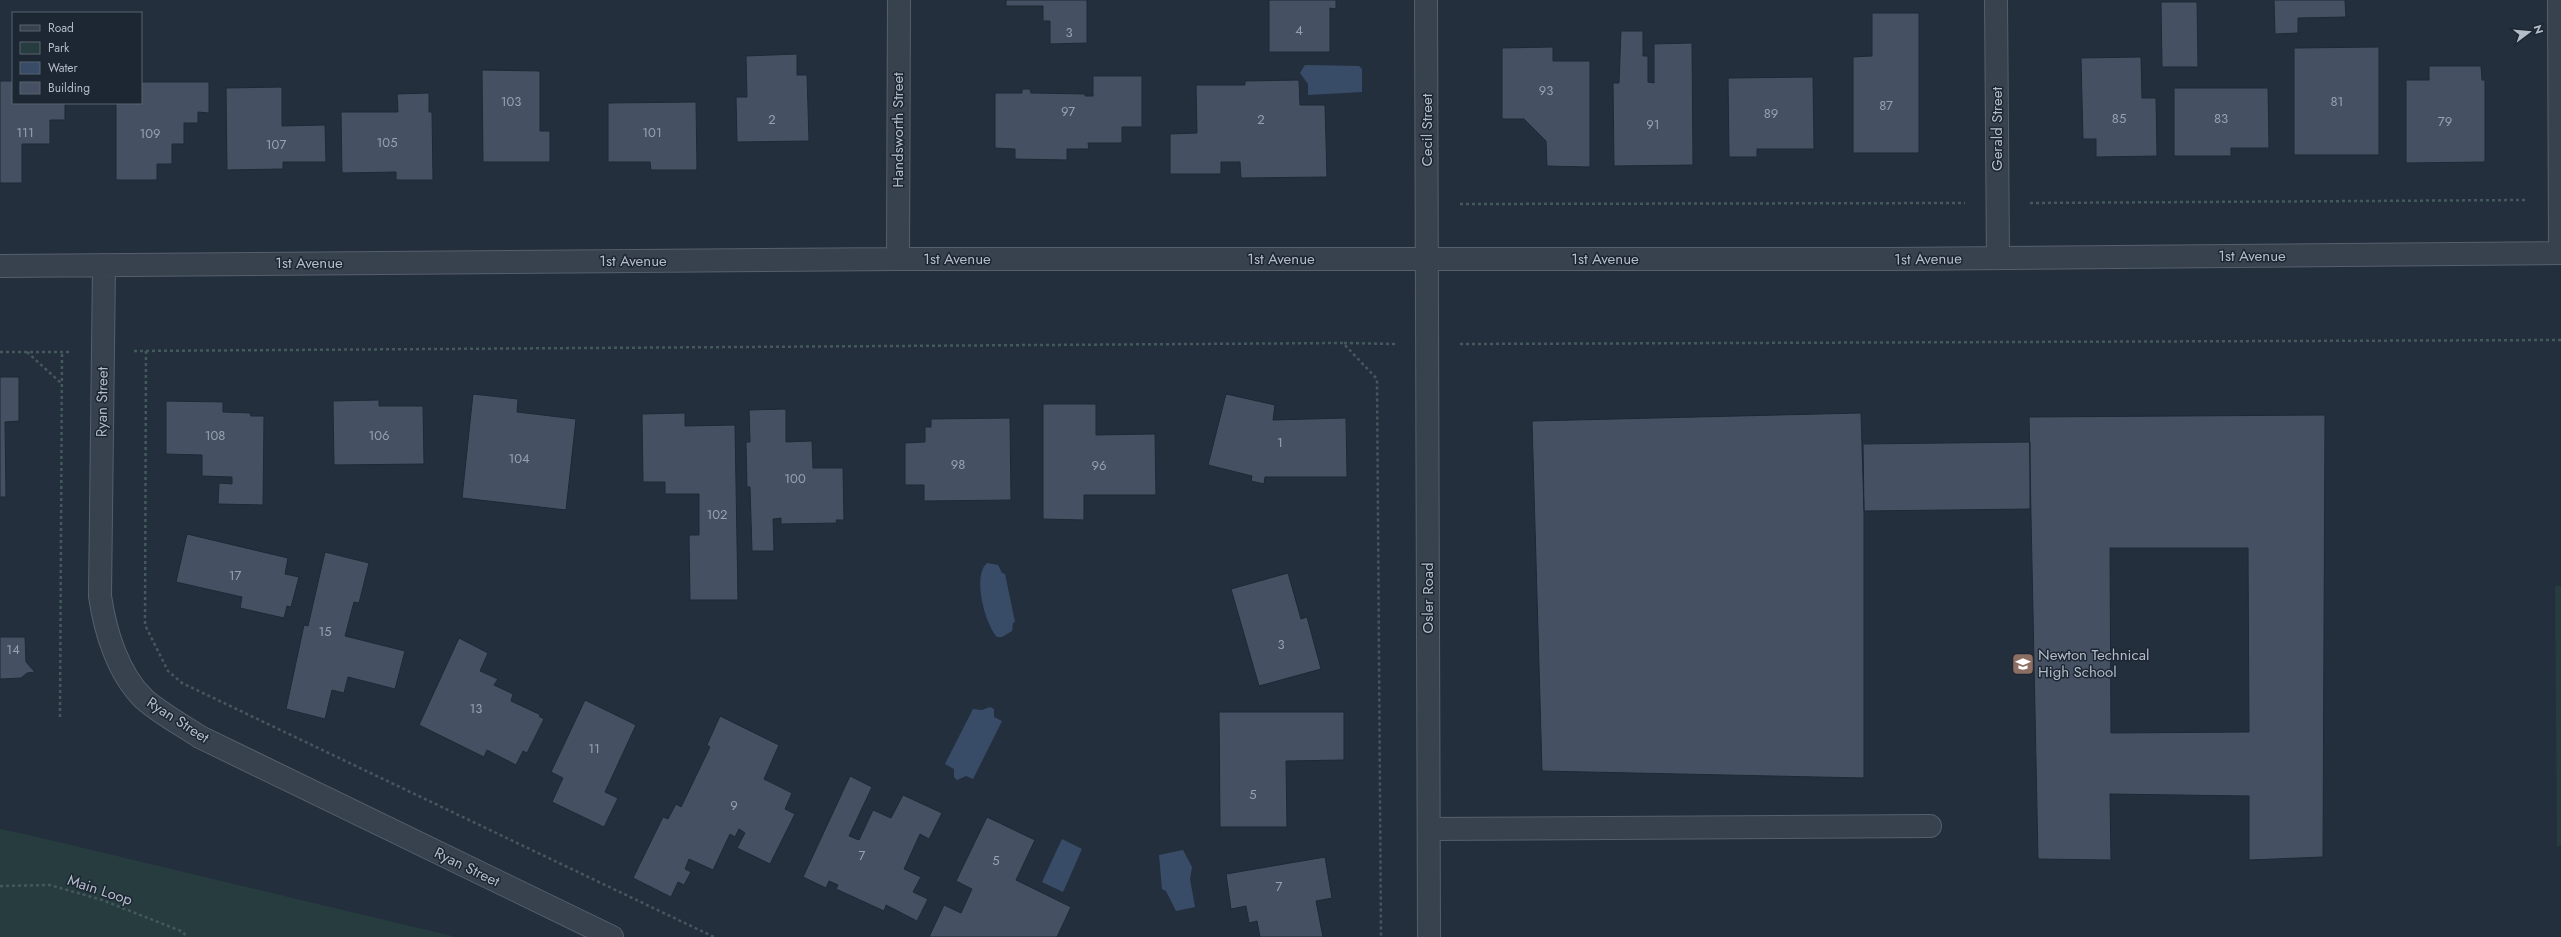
<svg xmlns="http://www.w3.org/2000/svg" width="2561" height="937" font-family="Jost,sans-serif">
  <style>
    .green { fill: #263c3f }
    .water { fill: #394c67 }
    .building { fill: #455162; stroke: #1f2835; fill-rule: evenodd }
    .lines { fill: none; stroke-linecap: round; stroke-linejoin: round }
    .minor-casing { stroke: #565f6c; stroke-width: 24 }
    .path { stroke: #44595c; stroke-width: 2.5; stroke-dasharray: 3 3; stroke-linecap: butt }
    .minor { stroke: #38414e; stroke-width: 22 }
    .labels { text-anchor: middle; stroke-width: 3; stroke-linejoin: round; paint-order: stroke }
    .number-label { font-size: 13px; fill: #98a1af }
    .street-label { font-size: 15px; fill: #b4bcc9; stroke: #1d2633 }
    .poi-label { font-size: 15px; fill: #b4bcc9; stroke: #1d2633; text-anchor: start }
  </style>
  <rect width="100%" height="100%" fill="#242f3e"/>
  <path class="green" d="M2555,586H2561V846H2557Z
    M0,829L29,835L456,937H0Z"/>
  <path class="water" d="M1305,65L1359,66L1362,69V92L1308,95V84L1300,73Z
    M987,563L998,565L1002,573L1005,574L1015,622L1013,623L1012,631L1002,637H997C985,624 972,576 987,563Z
    M990,707L994,709V717L1002,721L973,779L966,776L957,780L954,777V769L945,764L973,709L982,710Z
    M1062,839L1082,849L1063,892L1042,882Z
    M1183,850L1192,867L1190,879L1195,907L1176,911L1166,891L1162,889L1159,855Z"/>
  <path class="building" d="M1006,0H1087V43L1050,44V21H1043V6H1006Z
    M1269,0H1336V9L1330,8V52H1269Z
    M2274,0H2345L2346,17L2298,18V33L2275,34Z
    M2161,2H2197L2198,67H2162Z
    M1872,13H1919V153H1853V57L1872,56Z
    M1621,31H1643V56H1648V82L1654,83V44L1692,43L1693,165L1614,166L1613,83H1619Z
    M1553,47V61H1590V167L1547,166L1546,141L1524,119H1502V48Z
    M2379,47V155H2294V48Z
    M797,54V75H807L809,141L737,142L736,97H747L746,56Z
    M2141,57L2142,98H2156L2157,156L2096,157V139H2083L2081,58Z
    M2429,66H2481L2482,80H2485V162L2406,163V80H2429Z
    M482,70L540,71V131H550V162H483Z
    M1093,76H1142V127H1122V143H1088L1089,149H1067V160L1015,159V149L995,148V93H1022V89H1030L1031,93L1085,94V96H1093Z
    M1813,77L1814,149H1757V157H1729L1728,78Z
    M1299,80L1300,105H1325L1327,177L1241,178L1240,162H1221V174H1170V134L1197,133L1196,85H1245V81Z
    M0,81H13V103H65V120H50V144H22V183H0Z
    M141,82H209V113L198,112V123H184V144H172V164H157V180H116V103H141Z
    M282,87V126L325,125L326,162H283V169L227,170L226,88Z
    M2174,88H2268L2269,148H2231V156H2174Z
    M429,93V112H432L433,180H396V172L342,173L341,112H398L397,94Z
    M696,102L697,170H651L650,162H608V103Z
    M0,377H19V421L5,422L6,497H0Z
    M473,394L518,399L517,412L576,419L566,510L462,498Z
    M1226,394L1275,405L1273,420L1346,418L1347,477H1265L1264,484L1251,481L1252,476L1208,465Z
    M379,400V406H423L424,464L334,465L333,401Z
    M166,401L223,402V412L250,413L251,416H264L263,505L218,504L219,483L232,484V477L202,476V455L166,454Z
    M1043,404H1096V435L1155,434L1156,495H1084V520L1043,519Z
    M786,409V442L812,441L813,468H843L844,520H836L837,523L781,524V518L773,519L774,551H752L750,487H747L746,442H750L749,410Z
    M685,413V426L735,425L738,600H690L689,535H699V494H665V482H643L642,414Z
    M1861,413L1864,511V778L1542,771L1532,421Z
    M2325,415L2323,857L2249,860V796L2110,794L2111,860L2038,859L2029,417ZM2110,548H2248L2249,732L2111,733Z
    M1010,418L1011,500L924,501V485H905V443L925,442V427H931V419Z
    M2030,442V509L1864,511L1863,444Z
    M187,534L288,558L285,574L299,577L291,607L287,606L284,618L240,608L242,597L176,582Z
    M325,552L369,563L359,603L354,602L345,636L405,651L395,689L348,677L344,693L332,690L325,719L286,709L304,625L308,626Z
    M1288,573L1301,619L1307,617L1321,669L1259,686L1231,589Z
    M0,637H25L26,662L35,672L27,673L21,678L0,679Z
    M459,638L488,653L480,671L498,679L494,685L513,694L511,701L541,715L539,716L544,719L527,753L523,751L516,765L487,750L484,757L419,725Z
    M585,700L636,725L605,792L618,798L604,827L552,802L563,778L551,772Z
    M1219,712H1344V760L1286,761L1287,827H1220Z
    M720,716L779,745L764,779L792,793L785,809L795,814L770,864L737,848L745,833L739,829L735,837L730,834L713,870L689,859L685,869L691,872L684,885L678,882L671,897L633,878L663,817L668,819L676,804L681,807L710,747L707,745Z
    M850,776L872,787L849,836L859,840L873,810L891,818L903,795L942,813L929,839L920,834L904,869L921,877L913,892L928,899L917,921L886,905L884,911L836,889L838,885L829,881L826,888L803,877Z
    M987,817L1035,840L1016,880L1071,907L1057,937H929L944,905L961,913L972,889L956,881Z
    M1325,857L1332,898L1316,901L1323,937H1260L1257,921L1249,923L1246,906L1231,909L1226,874Z"/>
  <g class="lines">
    <g class="minor-casing">
      <path id="minor" d="M1426,0L1429,937
        M1996,0L1998,258
        M2559,0L2560,253
        M898,259L899,0
        M104,265L100,596C105,631 118,674 144,699C161,714 182,725 200,737L612,937
        M0,266L898,259H1895L2561,253
        M1429,829L1930,826"/>
    </g>
    <path class="path" d="M2030,203L2527,200
      M1460,204L1965,203
      M1344,343L1395,344
      M1460,344L2561,340
      M134,351L1343,343L1377,379L1381,937
      M146,351L145,625L168,671L182,683L714,937
      M0,352H71
      M27,352L62,384
      M60,717L62,352
      M0,886L50,885L102,900L181,931L188,937"/>
    <use href="#minor" class="minor"/>
  </g>
  <defs>
    <g id="school-square" transform="scale(1.15)"><rect x="-9" y="-9" width="18" height="18" rx="4" fill="#8d6e63" stroke="#1d2633"/><path d="M0-5L7-2L0 1L-7-2ZM-4 1L0 2.5L4 1V4Q0 6-4 4Z" fill="#fff"/></g>
  </defs>
  <g fill-rule="evenodd">
    <use href="#school-square" x="2023" y="664"/>
  </g>
  <g class="labels">
    <g class="number-label">
      <text x="1299" y="35">4</text>
      <text x="1069" y="37">3</text>
      <text x="1546" y="95">93</text>
      <text x="511" y="106">103</text>
      <text x="2337" y="106">81</text>
      <text x="1886" y="110">87</text>
      <text x="1068" y="116">97</text>
      <text x="1771" y="118">89</text>
      <text x="2119" y="123">85</text>
      <text x="2221" y="123">83</text>
      <text x="772" y="124">2</text>
      <text x="1261" y="124">2</text>
      <text x="2445" y="126">79</text>
      <text x="1653" y="129">91</text>
      <text x="25" y="137">111</text>
      <text x="652" y="137">101</text>
      <text x="150" y="138">109</text>
      <text x="387" y="147">105</text>
      <text x="276" y="149">107</text>
      <text x="215" y="440">108</text>
      <text x="379" y="440">106</text>
      <text x="1280" y="447">1</text>
      <text x="519" y="463">104</text>
      <text x="958" y="469">98</text>
      <text x="1099" y="470">96</text>
      <text x="795" y="483">100</text>
      <text x="717" y="519">102</text>
      <text x="235" y="580">17</text>
      <text x="325" y="636">15</text>
      <text x="1281" y="649">3</text>
      <text x="13" y="654">14</text>
      <text x="476" y="713">13</text>
      <text x="594" y="753">11</text>
      <text x="1253" y="799">5</text>
      <text x="734" y="810">9</text>
      <text x="862" y="860">7</text>
      <text x="996" y="865">5</text>
      <text x="1279" y="891">7</text>
    </g>
    <g class="street-label">
      <text transform="translate(1997 129) rotate(-90)" y="5">Gerald Street</text>
      <text transform="translate(898 130) rotate(-90)" y="5">Handsworth Street</text>
      <text transform="translate(1427 130) rotate(-90)" y="5">Cecil Street</text>
      <text x="2252" y="261">1st Avenue</text>
      <text x="957" y="264">1st Avenue</text>
      <text x="1281" y="264">1st Avenue</text>
      <text x="1605" y="264">1st Avenue</text>
      <text transform="translate(1928 259) rotate(-1)" y="5">1st Avenue</text>
      <text x="633" y="266">1st Avenue</text>
      <text x="309" y="268">1st Avenue</text>
      <text transform="translate(102 402) rotate(-89)" y="5">Ryan Street</text>
      <text transform="translate(1428 598) rotate(-90)" y="5">Osler Road</text>
      <text transform="translate(178 720) rotate(33)" y="5">Ryan Street</text>
      <text transform="translate(467 867) rotate(26)" y="5">Ryan Street</text>
      <text transform="translate(100 890) rotate(18)" y="5">Main Loop</text>
    </g>
    <g class="poi-label">
      <text x="2038" y="660">Newton Technical<tspan x="2038" dy="17">High School</tspan></text>
    </g>
  </g>
  <rect x="12" y="12" width="130" height="92" fill="#1d2633" stroke="#59626f"/>
  <rect x="20" y="25" width="20" height="6" fill="#38414e" stroke="#59626f"/>
  <text x="48" y="32" font-size="12" fill="#b4bcc9">Road</text>
  <rect x="20" y="42" width="20" height="12" fill="#263c3f" stroke="#59626f"/>
  <text x="48" y="52" font-size="12" fill="#b4bcc9">Park</text>
  <rect x="20" y="62" width="20" height="12" fill="#394c67" stroke="#59626f"/>
  <text x="48" y="72" font-size="12" fill="#b4bcc9">Water</text>
  <rect x="20" y="82" width="20" height="12" fill="#455162" stroke="#59626f"/>
  <text x="48" y="92" font-size="12" fill="#b4bcc9">Building</text>
  <g transform="translate(2529 32) rotate(74)" stroke="#1d2633" stroke-width="3" paint-order="stroke">
  <path d="M0-3L7 15L0 10L-7 15Z" fill="#b4bcc9"/>
  <text y="-6" font-size="11" font-weight="bold" text-anchor="middle" fill="#b4bcc9">N</text>
  </g>
</svg>
